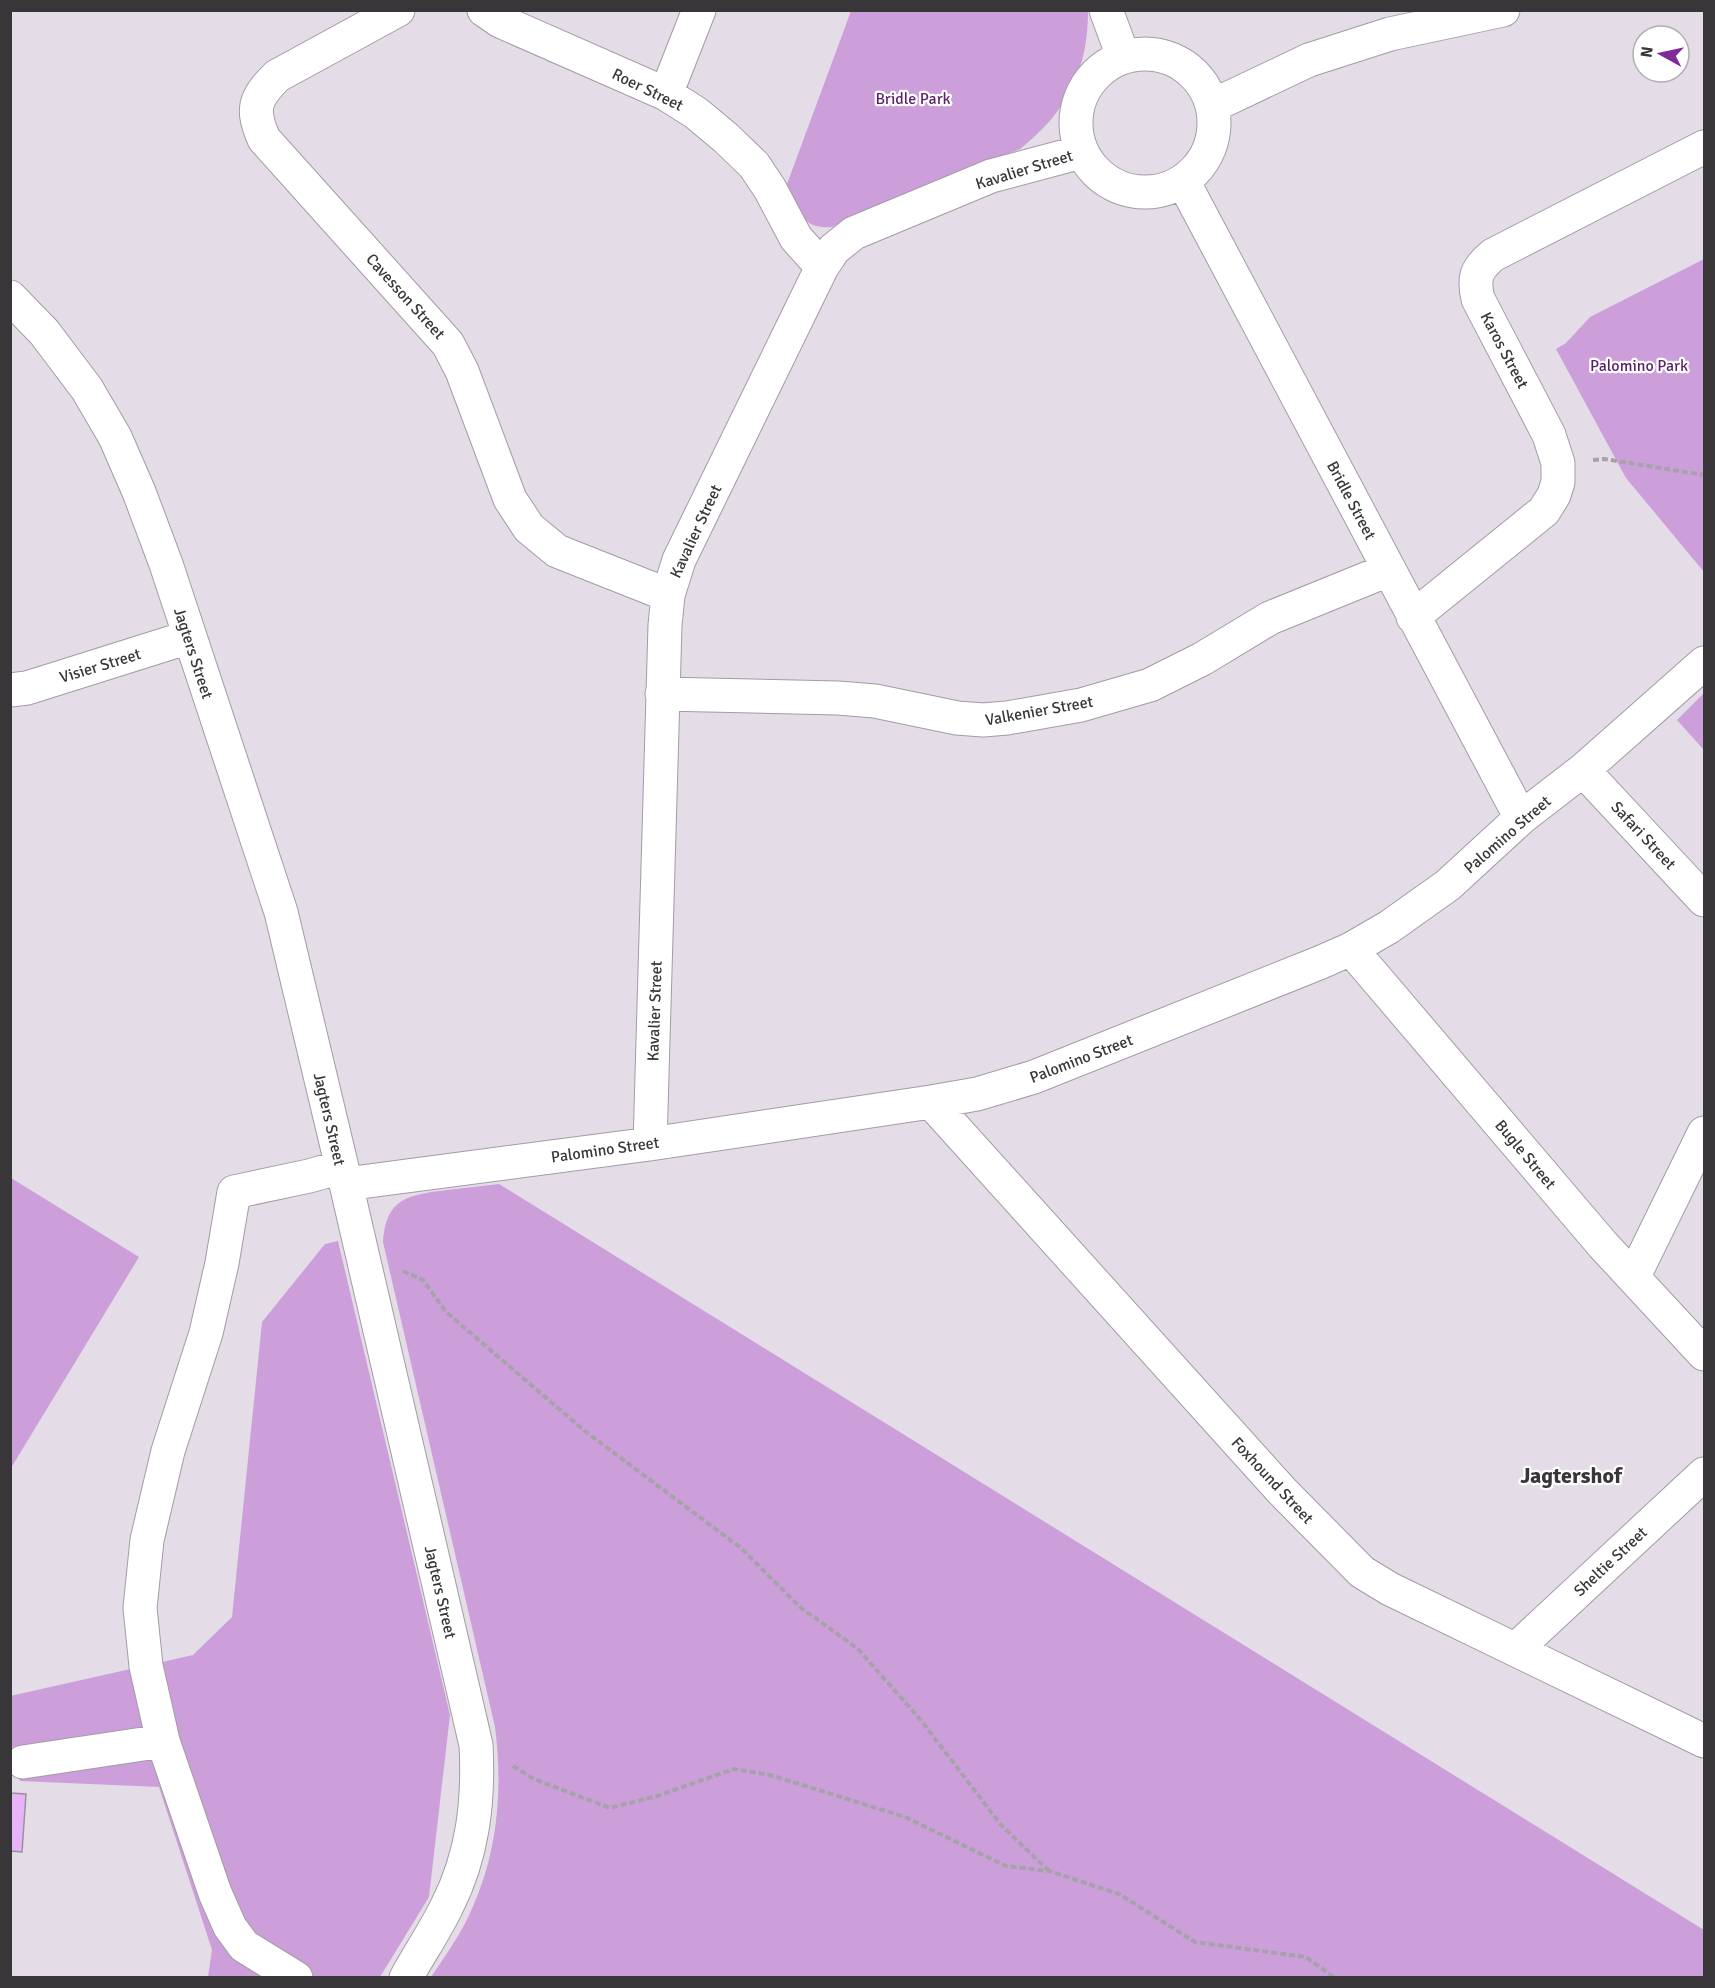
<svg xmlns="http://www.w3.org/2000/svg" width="1715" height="1988" font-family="Signika,sans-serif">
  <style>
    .green { fill: #cc9fdb }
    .building { fill: #e7b4f7; stroke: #99929c; stroke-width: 1.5 }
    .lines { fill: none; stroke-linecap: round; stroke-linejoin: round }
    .minor-casing { stroke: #a39ba5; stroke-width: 35 }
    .path { stroke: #a7a1a9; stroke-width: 4; stroke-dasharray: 6 3; stroke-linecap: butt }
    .minor { stroke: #fff; stroke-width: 33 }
    .labels { text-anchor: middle; stroke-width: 4.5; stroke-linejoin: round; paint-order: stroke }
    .street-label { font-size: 16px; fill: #39363a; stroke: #fff }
    .park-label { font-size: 16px; fill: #5b1f6c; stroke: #fff }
    .district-label { font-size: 22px; font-weight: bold; fill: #39363a; stroke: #fff }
  </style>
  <rect width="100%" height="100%" fill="#e4dce7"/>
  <path class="green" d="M851,11H1088C1088,70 1067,112 1020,149L832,227C801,230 796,208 787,184Z
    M1704,259V572L1626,478L1556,349L1566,343L1590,317Z
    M1704,693V750L1677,720Z
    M11,1178L139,1257L11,1468Z
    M499,1184L1704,1930V1977H431C445,1956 461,1934 471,1911C498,1852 503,1790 495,1727L383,1242C386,1197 409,1195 447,1190C464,1188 482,1186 499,1184Z
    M338,1241L450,1715L429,1897L380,1977H208L212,1950L159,1787L20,1781L11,1741L10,1696L193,1655L232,1617L262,1322L325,1244Z"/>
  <path class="building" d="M10,1793L26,1794L22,1852L10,1851Z"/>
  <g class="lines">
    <g class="minor-casing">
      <path id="minor" d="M398,10L277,76C254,99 251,109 264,139L448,344L462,371L510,499L529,528L557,551L668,595
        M484,10L500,21L666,94L696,113L726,138L754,165L770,189L796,238L822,267
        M1106,10L1123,56
        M1076 123a69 69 0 1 1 138 0a69 69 0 1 1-138 0Z
        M666,94L699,10
        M1212,106L1309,60L1390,34L1503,10
        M1183,181L1521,818
        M10,297L44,332L87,389L115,437L139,492L166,564L281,912L346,1184L476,1745C479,1801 473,1855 447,1906C435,1931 419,1954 406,1978
        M1413,617L1544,511L1554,495L1558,482V463L1549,435L1478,299C1473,278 1476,269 1493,255L1704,147
        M10,690L27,688L189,637
        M662,694L838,698L875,701L957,718L983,720L1007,718L1081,705L1150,685L1202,659L1270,618L1388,570
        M1583,770L1704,900
        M1351,949L1603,1245L1704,1354
        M931,1102L1282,1491L1362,1572L1390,1589L1704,1741
        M650,1144L665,625L668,595L679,560L822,267L834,249L854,233L991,176L1081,152
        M346,1184L650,1144L931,1102L977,1094L1034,1077L1319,963L1351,949L1389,927L1448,885L1521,818L1583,770L1704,663
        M1634,1276L1704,1133
        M1516,1649L1704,1474
        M163,1741L146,1666L140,1608L147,1540L168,1451L206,1333L222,1263L234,1192L309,1176L341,1167
        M23,1762L163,1741L215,1893L230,1927L244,1946L296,1978"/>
    </g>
    <path class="path" d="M1593,460L1604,459L1704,475
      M403,1271L423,1280L446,1312L586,1432L741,1548L800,1607L857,1648L920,1719L1001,1825L1049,1871
      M513,1766L534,1779L610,1808L657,1796L734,1769L770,1775L905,1817L1006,1866L1049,1871L1119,1894L1195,1942L1306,1957L1335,1978"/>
    <use href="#minor" class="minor"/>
  </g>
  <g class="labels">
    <g class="street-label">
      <text transform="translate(648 89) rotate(26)" y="6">Roer Street</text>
      <text transform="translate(1024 169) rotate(-17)" y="6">Kavalier Street</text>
      <text transform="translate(406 296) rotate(48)" y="6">Cavesson Street</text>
      <text transform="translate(1505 350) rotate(62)" y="6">Karos Street</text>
      <text transform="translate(1352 500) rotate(62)" y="6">Bridle Street</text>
      <text transform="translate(695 531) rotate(-65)" y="6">Kavalier Street</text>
      <text transform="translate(194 653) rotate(72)" y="6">Jagters Street</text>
      <text transform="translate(100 665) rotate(-17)" y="6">Visier Street</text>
      <text transform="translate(1039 710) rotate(-10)" y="6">Valkenier Street</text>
      <text transform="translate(1507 834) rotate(-41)" y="6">Palomino Street</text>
      <text transform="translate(1644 835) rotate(47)" y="6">Safari Street</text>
      <text transform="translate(654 1011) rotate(-88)" y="6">Kavalier Street</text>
      <text transform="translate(1081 1058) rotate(-21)" y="6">Palomino Street</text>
      <text transform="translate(330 1119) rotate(77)" y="6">Jagters Street</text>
      <text transform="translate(605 1149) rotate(-8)" y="6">Palomino Street</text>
      <text transform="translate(1526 1154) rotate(50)" y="6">Bugle Street</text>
      <text transform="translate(1273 1480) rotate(47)" y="6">Foxhound Street</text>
      <text transform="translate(1610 1561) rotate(-43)" y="6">Sheltie Street</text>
      <text transform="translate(441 1592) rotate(77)" y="6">Jagters Street</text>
    </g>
    <g class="park-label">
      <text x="913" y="104">Bridle Park</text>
      <text x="1639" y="371">Palomino Park</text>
    </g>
    <g class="district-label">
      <text x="1571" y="1483">Jagtershof</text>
    </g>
  </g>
  <rect width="1715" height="1988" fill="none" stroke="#39363a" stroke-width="24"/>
  <g transform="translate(1661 54) rotate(278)"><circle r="28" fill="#ffffff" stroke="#b0afb0" stroke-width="1.5"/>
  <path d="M0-4.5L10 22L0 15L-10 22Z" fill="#802b99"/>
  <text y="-9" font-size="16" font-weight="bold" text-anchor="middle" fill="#39363a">N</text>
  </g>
</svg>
